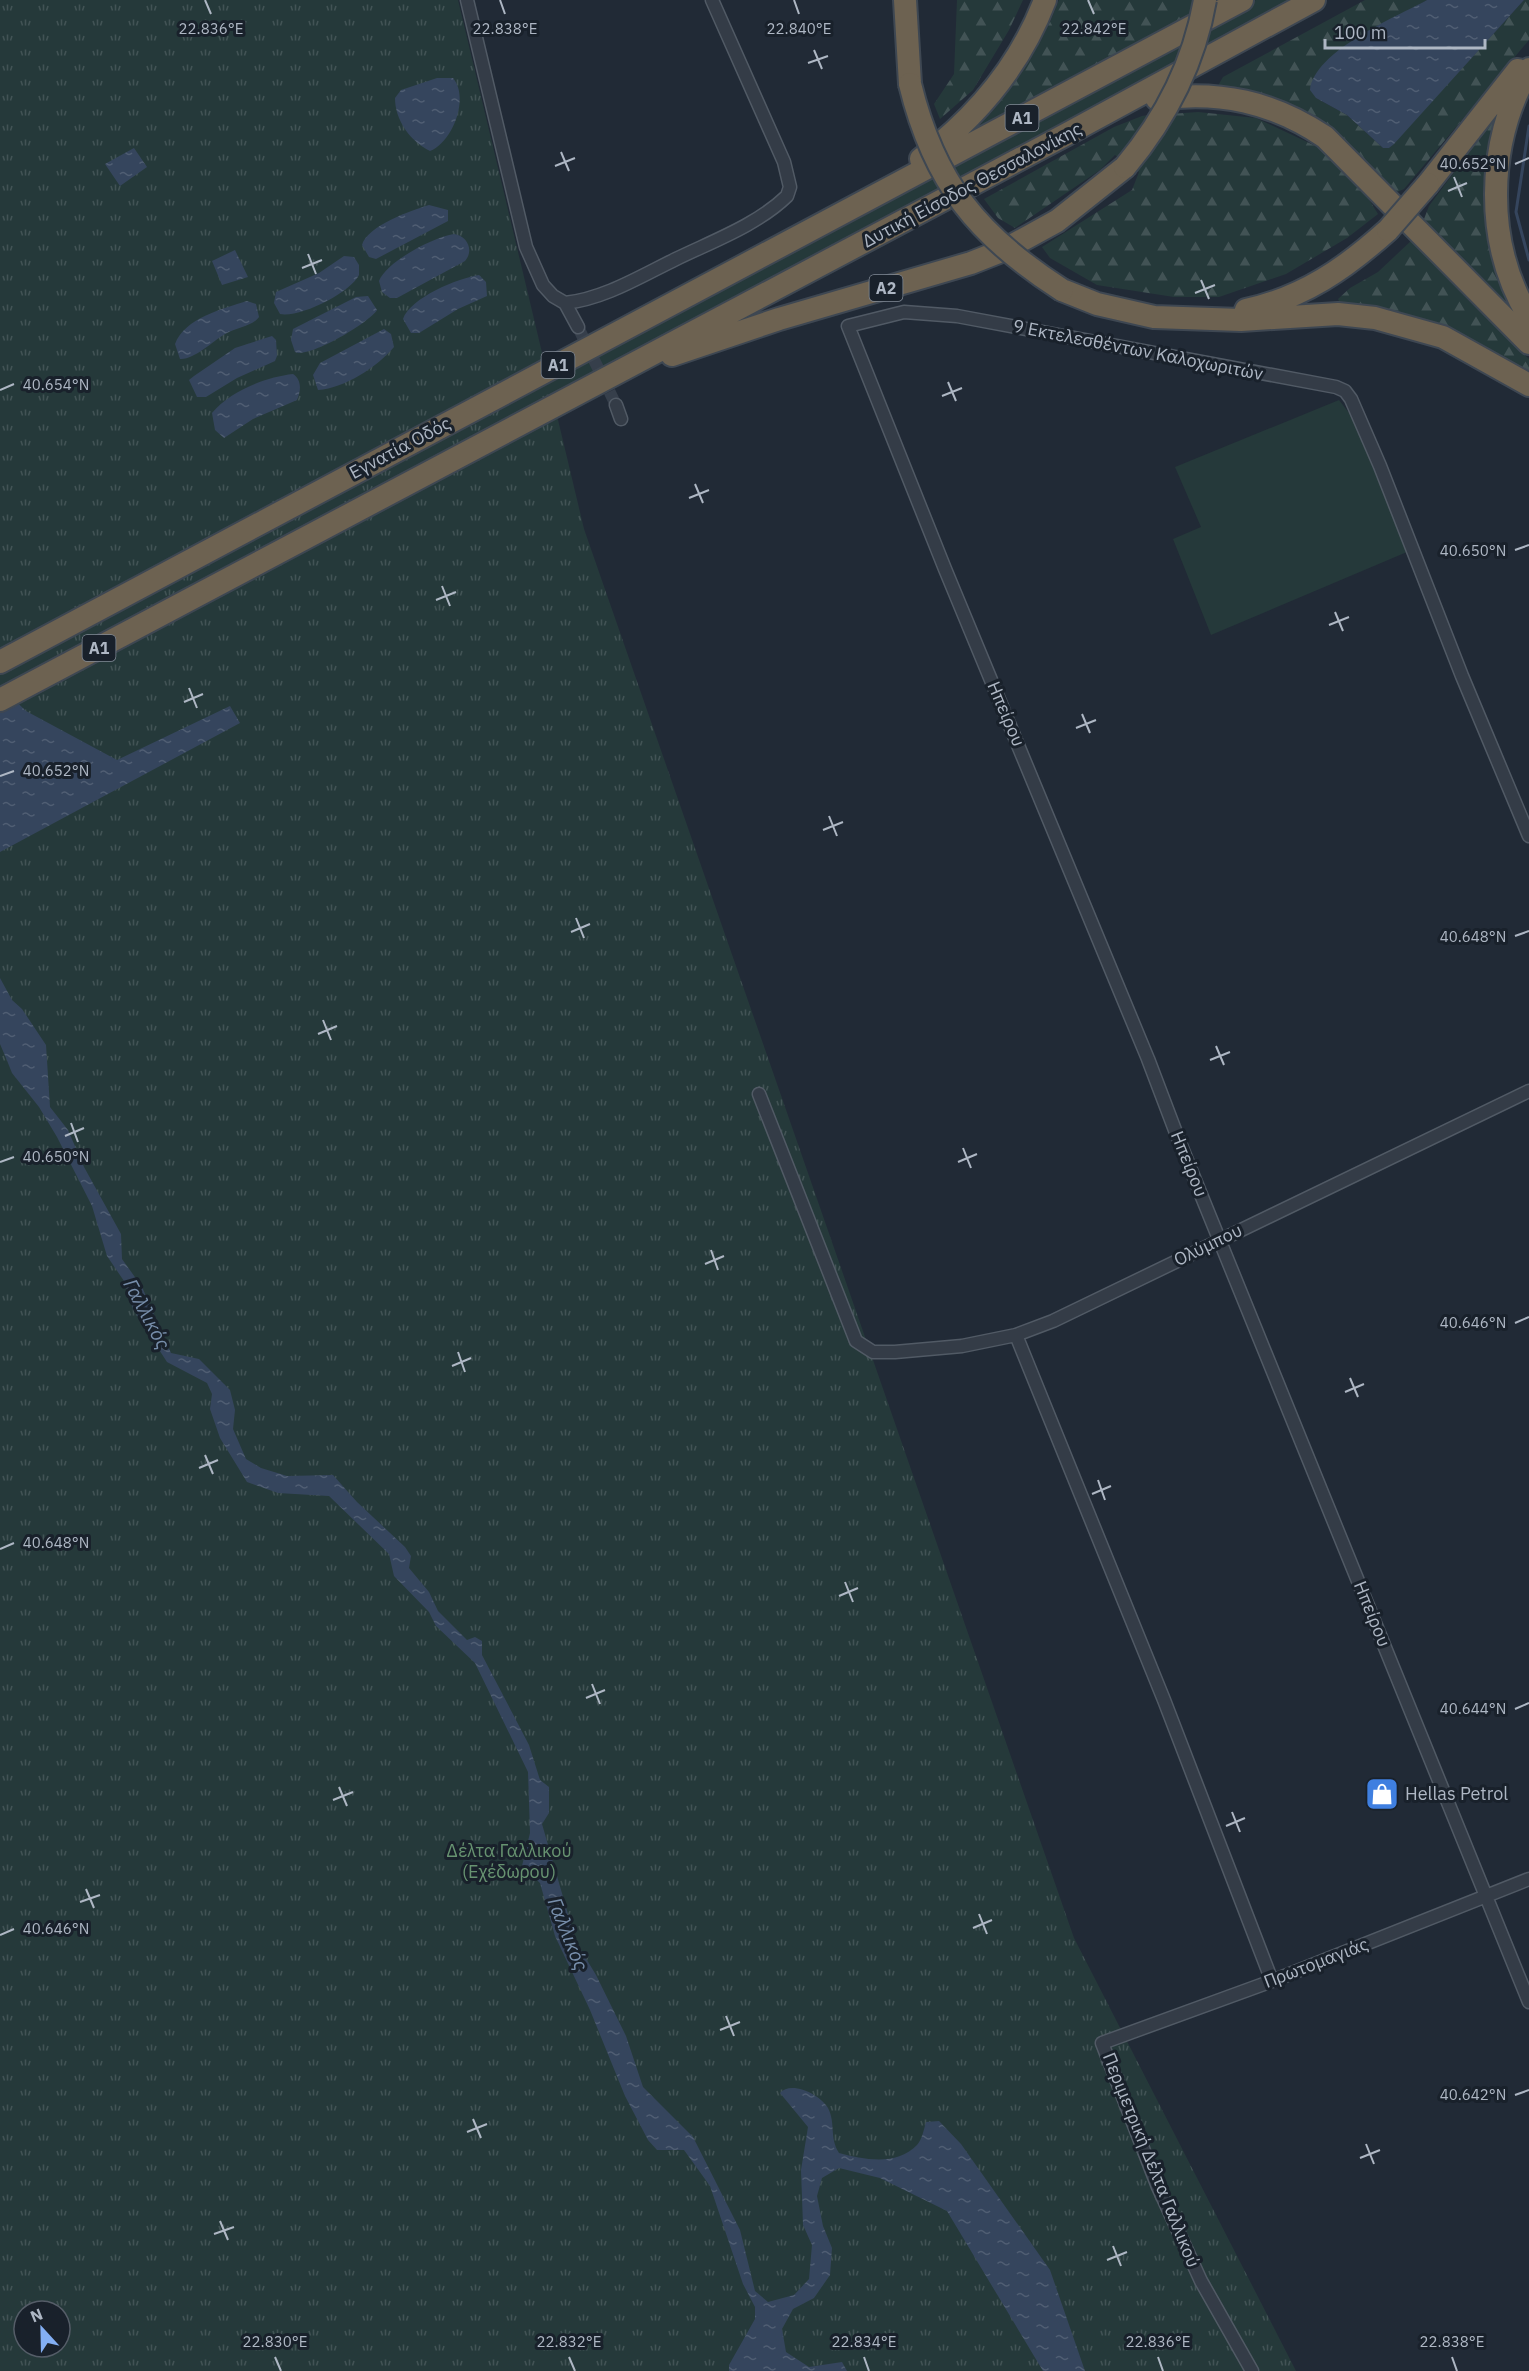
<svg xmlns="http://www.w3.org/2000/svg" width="1529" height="2371" font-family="'IBM Plex Sans',sans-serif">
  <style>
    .green { fill: #25393a }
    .forest { fill: url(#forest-firs) }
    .park { fill: url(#park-tufts); fill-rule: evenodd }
    .water { fill: url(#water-ripples) }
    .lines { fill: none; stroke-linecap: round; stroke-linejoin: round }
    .stream { stroke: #35455d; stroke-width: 3 }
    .minor-tunnel { stroke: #363f4b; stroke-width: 12; stroke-dasharray: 12 6; stroke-linecap: butt }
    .minor-casing { stroke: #515a65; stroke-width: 15 }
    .motorway-casing { stroke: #3e4752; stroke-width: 26 }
    .minor { stroke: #343c47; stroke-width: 12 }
    .motorway { stroke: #6d6251; stroke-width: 22 }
    .motorway-bridge-casing { stroke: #3e4752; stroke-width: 26; stroke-linecap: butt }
    .motorway-bridge { stroke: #6d6251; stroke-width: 22 }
    .ticks { fill: none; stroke: #aeb7c4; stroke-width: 2 }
    .labels { text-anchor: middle; stroke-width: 6; stroke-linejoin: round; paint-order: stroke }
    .shield { fill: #19212b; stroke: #818a96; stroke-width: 1.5 }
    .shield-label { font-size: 16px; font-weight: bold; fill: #aeb7c4 }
    .street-label { font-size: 18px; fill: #aeb7c4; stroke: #19212b }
    .poi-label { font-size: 18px; fill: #aeb7c4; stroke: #19212b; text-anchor: start }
    .park-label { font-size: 18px; fill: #679371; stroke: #19212b }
    .water-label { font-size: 20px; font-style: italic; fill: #778eab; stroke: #19212b }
    .ticks-label { font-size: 15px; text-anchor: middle; fill: #aeb7c4; stroke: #19212b; stroke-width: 6; stroke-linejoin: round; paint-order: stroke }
  </style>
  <defs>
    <pattern id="forest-firs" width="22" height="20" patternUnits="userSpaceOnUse" patternTransform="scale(1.5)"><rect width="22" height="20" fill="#25393a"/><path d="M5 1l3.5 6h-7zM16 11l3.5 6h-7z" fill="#425355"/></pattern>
    <pattern id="park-tufts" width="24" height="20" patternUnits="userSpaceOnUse" patternTransform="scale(1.5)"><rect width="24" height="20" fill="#25393a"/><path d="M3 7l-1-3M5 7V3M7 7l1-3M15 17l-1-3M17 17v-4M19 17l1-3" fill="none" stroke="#425355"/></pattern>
    <pattern id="water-ripples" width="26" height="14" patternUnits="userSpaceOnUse" patternTransform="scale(1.5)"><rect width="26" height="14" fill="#35455d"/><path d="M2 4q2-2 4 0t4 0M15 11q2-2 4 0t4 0" fill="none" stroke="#505e73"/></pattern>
  </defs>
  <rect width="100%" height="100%" fill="#212a36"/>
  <path class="green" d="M1256,0H1291L508,419L281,525Z
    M1339,400L1353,418L1407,552L1211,635L1173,539L1201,527L1175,467Z"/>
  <path class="forest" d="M957,0H1023L1009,30L973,90L940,119L934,104L954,74Z
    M1059,0H1195L1193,13L959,146C1003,104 1037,58 1059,0Z
    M1365,0H1427L1338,52L1316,98L1347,115L1383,148H1389L1524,0H1529V40L1404,189L1395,193L1378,179L1221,90L1219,84L1223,77Z
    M1198,112L1256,118L1322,149L1357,180L1378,214L1347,238L1286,274L1219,297H1174L1097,285L1050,258L1042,247L1132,190L1139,172L1115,155L1100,170L1015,228L998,218L984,199L1114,127L1142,116Z
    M1498,113L1511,305L1508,311L1425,228L1424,219L1429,206Z
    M1412,240L1468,300L1529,359V377L1340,303L1338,299L1350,288L1378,272Z"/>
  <path class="park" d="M0,0H458L584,529L1074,1938L1296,2371H0ZM24,2311H60V2347H24Z"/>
  <path class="water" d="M1427,0H1524L1394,144L1389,148H1383L1347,115L1316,98L1310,90C1314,51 1396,17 1427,0Z
    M437,78H453C470,98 452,143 430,151C410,141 395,120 395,98L401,90Z
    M134,148L147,167L120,186L105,164Z
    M429,205L448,210V221L376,259L369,257L362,245C367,226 412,210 429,205Z
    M454,234C468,236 474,251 465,261L397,298H390L382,292L379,281C387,261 434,237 454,234Z
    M235,250L248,277L222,285L212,261Z
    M344,256L354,257L359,265V275C350,293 300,318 280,314L274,303L276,292L319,273Z
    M479,275L486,282L487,296L458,309L419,333H411L403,319C410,298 458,278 479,275Z
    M368,296L377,310C369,323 308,359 295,352L291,340L293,329L356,297Z
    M247,301L256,304L259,317C253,326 235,328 225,334C213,341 194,360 180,359L175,344C185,318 222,309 247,301Z
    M384,329L391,334L394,347C377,367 345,388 318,390L313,375L320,363Z
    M272,336L276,340L277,356L275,361L237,378L206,397H197L189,380L194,376L235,348Z
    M293,374C302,380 301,391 297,400L253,419L224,438L215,430L212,413C230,391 266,377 293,374Z
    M0,686L26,711L117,760L230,706L240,723L0,852Z
    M0,978L12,1000L22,1009L46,1045L50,1107L68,1130L84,1167L121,1234L122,1259L142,1287L171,1353L199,1359L230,1390L235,1410L233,1429L246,1459L261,1468L287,1476L333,1475L357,1502L405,1547L411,1556L409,1568L429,1592L438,1611L467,1640L475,1637L482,1641V1655L529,1745L540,1780L549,1787V1813L542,1824L576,1942L596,1975L626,2036L643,2087L693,2137L740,2230L755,2291L768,2302L794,2295L809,2279L812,2245L803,2225L801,2170L808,2127L780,2093C791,2080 821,2095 828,2108C836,2124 829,2137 839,2153C865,2160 897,2166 917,2145C922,2140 924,2129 926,2122L939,2121L961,2144L1050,2270L1085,2371H1043L947,2211L880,2178L839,2168L822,2178L817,2196L823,2226L832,2248L830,2275L814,2298L793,2309L782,2329L786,2352L809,2367L842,2362L847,2371H729V2365L755,2319V2307L743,2284L710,2186L684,2150H657L648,2140L625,2096L590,2010L555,1936L540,1883L522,1866L530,1833L528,1772L475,1663L436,1626L429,1612L394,1576L389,1554L329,1496L278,1493L247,1482L220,1438L210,1409L212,1394L207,1383L167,1362L156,1345L133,1309L124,1281L107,1256L92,1206L57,1137L39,1107L12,1073L6,1058L0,1044Z"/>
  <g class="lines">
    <path class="stream" d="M1529,126L1516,212L1529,260"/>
    <path class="minor-tunnel" d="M578,327L616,405"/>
    <g class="minor-casing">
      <path id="minor" d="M467,0L526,247L543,285L553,296L565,303L578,327
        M565,303C604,299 641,276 676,259C713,241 757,225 787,196L790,187L784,162L712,0
        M616,405L621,419
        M1529,836L1462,676L1380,466L1351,399L1345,391L1336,387L957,316L904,312L848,326L945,569L1148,1059L1178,1138L1529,2002
        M759,1094L856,1341L873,1352H895L962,1346L1016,1335L1053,1321L1529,1091
        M1016,1335L1164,1700L1272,1981
        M1252,2371L1201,2281L1158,2187L1102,2043L1272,1981L1529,1879"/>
    </g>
    <g class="motorway-casing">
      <path id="motorway" d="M905,0L910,84
        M1529,69C1486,144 1484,243 1529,317
        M1157,99C1219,90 1273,102 1325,137L1529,343
        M921,159C977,117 1020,66 1045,0
        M1428,184L1518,70
        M1062,290L1097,304L1154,317L1241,320L1338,314L1375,318L1443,337L1529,385
        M1246,310C1303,298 1346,268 1388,230
        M672,355L779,319L971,263L1004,250L1057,221L1125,167
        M0,662L1242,0
        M0,700L1069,133L1314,0"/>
    </g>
    <use href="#minor" class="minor"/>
    <use href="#motorway" class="motorway"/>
    <g class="motorway-bridge-casing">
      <path id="motorway-bridge" d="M910,84C934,183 978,236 1062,290
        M1125,167C1166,118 1194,64 1205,0
        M1388,230L1428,184"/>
    </g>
    <use href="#motorway-bridge" class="motorway-bridge"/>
  </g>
  <path class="ticks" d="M205,0L211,14M500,0L505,14M794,0L799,14M1088,0L1094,14M814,50L822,69M808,63L828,56M561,152L569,171M1515,164L1529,158M555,166L575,158M1454,177L1462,197M1448,191L1467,183M308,254L316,274M302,268L322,260M1201,280L1209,299M1195,293L1215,285M948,382L956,401M0,390L14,384M942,396L962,388M695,484L703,503M689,498L709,490M1515,550L1529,545M442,586L450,606M436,600L456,592M1335,612L1343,631M1329,625L1349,617M189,688L197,708M184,702L203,694M1082,714L1090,733M1076,728L1096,720M0,776L14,771M829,816L837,836M823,830L843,822M576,918L584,938M571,932L590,924M1515,936L1529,931M323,1020L331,1040M318,1034L337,1026M1216,1046L1224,1065M1210,1060L1230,1052M71,1123L78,1142M65,1136L84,1128M963,1148L971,1168M0,1162L14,1157M958,1162L977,1154M711,1250L718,1270M705,1264L724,1256M1515,1323L1529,1317M458,1352L465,1372M452,1366L471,1358M1350,1378L1358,1397M1345,1392L1364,1384M205,1455L213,1474M199,1468L218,1460M1098,1480L1105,1500M1092,1494L1111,1486M0,1549L14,1543M845,1582L853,1602M839,1596L858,1588M592,1684L600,1704M586,1698L605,1690M1515,1709L1529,1703M339,1787L347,1806M333,1800L353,1792M1232,1812L1240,1832M1226,1826L1245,1818M86,1889L94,1908M80,1902L100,1895M979,1914L987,1934M973,1928L992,1920M0,1935L14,1929M726,2016L734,2036M720,2030L740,2022M1515,2095L1529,2090M473,2119L481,2138M467,2132L487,2124M1366,2144L1374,2164M1360,2158L1380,2150M220,2221L228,2240M214,2234L234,2227M1113,2246L1121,2266M1107,2260L1127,2252M275,2357L281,2371M569,2357L575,2371M864,2357L869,2371M1158,2357L1163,2371M1452,2357L1457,2371"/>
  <defs>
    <g id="shop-square" transform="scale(1.725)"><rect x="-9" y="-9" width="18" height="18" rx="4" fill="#3f7fe0" stroke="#19212b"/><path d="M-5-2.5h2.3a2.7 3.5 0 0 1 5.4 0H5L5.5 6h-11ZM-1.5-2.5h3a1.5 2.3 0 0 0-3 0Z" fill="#fff"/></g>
  </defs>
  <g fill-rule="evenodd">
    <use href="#shop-square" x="1382" y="1794"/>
  </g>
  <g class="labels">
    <g class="shield">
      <rect x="1005.5" y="105" width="33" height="26" rx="4.5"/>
      <rect x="869.5" y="275" width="33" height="26" rx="4.5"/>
      <rect x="541.5" y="352" width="33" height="26" rx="4.5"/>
      <rect x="82.5" y="635" width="33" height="26" rx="4.5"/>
    </g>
    <g class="shield-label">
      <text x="1022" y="124">Α1</text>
      <text x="886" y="294">Α2</text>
      <text x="558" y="371">Α1</text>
      <text x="99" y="654">Α1</text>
    </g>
    <g class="street-label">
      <text transform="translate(972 185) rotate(-28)" y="6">Δυτική Είσοδος Θεσσαλονίκης</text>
      <text transform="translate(1138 350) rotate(11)" y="6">9 Εκτελεσθέντων Καλοχωριτών</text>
      <text transform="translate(400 448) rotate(-28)" y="6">Εγνατία Οδός</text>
      <text transform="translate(1006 714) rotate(67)" y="6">Ηπείρου</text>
      <text transform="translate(1189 1164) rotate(68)" y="6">Ηπείρου</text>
      <text transform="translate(1208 1245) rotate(-26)" y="6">Ολύμπου</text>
      <text transform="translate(1372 1614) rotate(68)" y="6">Ηπείρου</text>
      <text transform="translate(1316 1963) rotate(-21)" y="6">Πρωτομαγιάς</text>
      <text transform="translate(1151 2160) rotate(68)" y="6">Περιμετρική Δέλτα Γαλλικού</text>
    </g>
    <g class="poi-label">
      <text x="1405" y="1800">Hellas Petrol</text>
    </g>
    <g class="park-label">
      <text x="509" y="1857">Δέλτα Γαλλικού<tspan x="509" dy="21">(Εχέδωρου)</tspan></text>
    </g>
    <g class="water-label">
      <text transform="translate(147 1314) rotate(62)" y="7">Γαλλικός</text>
      <text transform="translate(568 1934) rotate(68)" y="7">Γαλλικός</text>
    </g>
  </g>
  <g class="ticks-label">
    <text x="211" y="34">22.836°E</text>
    <text x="505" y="34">22.838°E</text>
    <text x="799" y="34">22.840°E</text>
    <text x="1094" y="34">22.842°E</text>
    <text x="1473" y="169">40.652°N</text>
    <text x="56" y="390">40.654°N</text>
    <text x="1473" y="556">40.650°N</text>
    <text x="56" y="776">40.652°N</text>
    <text x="1473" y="942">40.648°N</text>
    <text x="56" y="1162">40.650°N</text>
    <text x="1473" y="1328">40.646°N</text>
    <text x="56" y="1548">40.648°N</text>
    <text x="1473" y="1714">40.644°N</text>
    <text x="56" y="1934">40.646°N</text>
    <text x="1473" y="2100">40.642°N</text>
    <text x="275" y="2347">22.830°E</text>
    <text x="569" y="2347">22.832°E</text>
    <text x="864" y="2347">22.834°E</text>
    <text x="1158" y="2347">22.836°E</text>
    <text x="1452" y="2347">22.838°E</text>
  </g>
  <g transform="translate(42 2329) rotate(338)"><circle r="28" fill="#19212b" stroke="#555d68" stroke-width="1.5"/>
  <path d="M0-4.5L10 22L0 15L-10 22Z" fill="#83aff4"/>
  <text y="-9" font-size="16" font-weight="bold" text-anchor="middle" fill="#aeb7c4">N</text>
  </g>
  <path d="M1325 39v9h160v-9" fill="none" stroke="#aeb7c4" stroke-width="3"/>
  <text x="1334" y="39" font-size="18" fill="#aeb7c4" stroke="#19212b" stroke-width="4.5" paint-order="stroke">100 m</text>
</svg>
